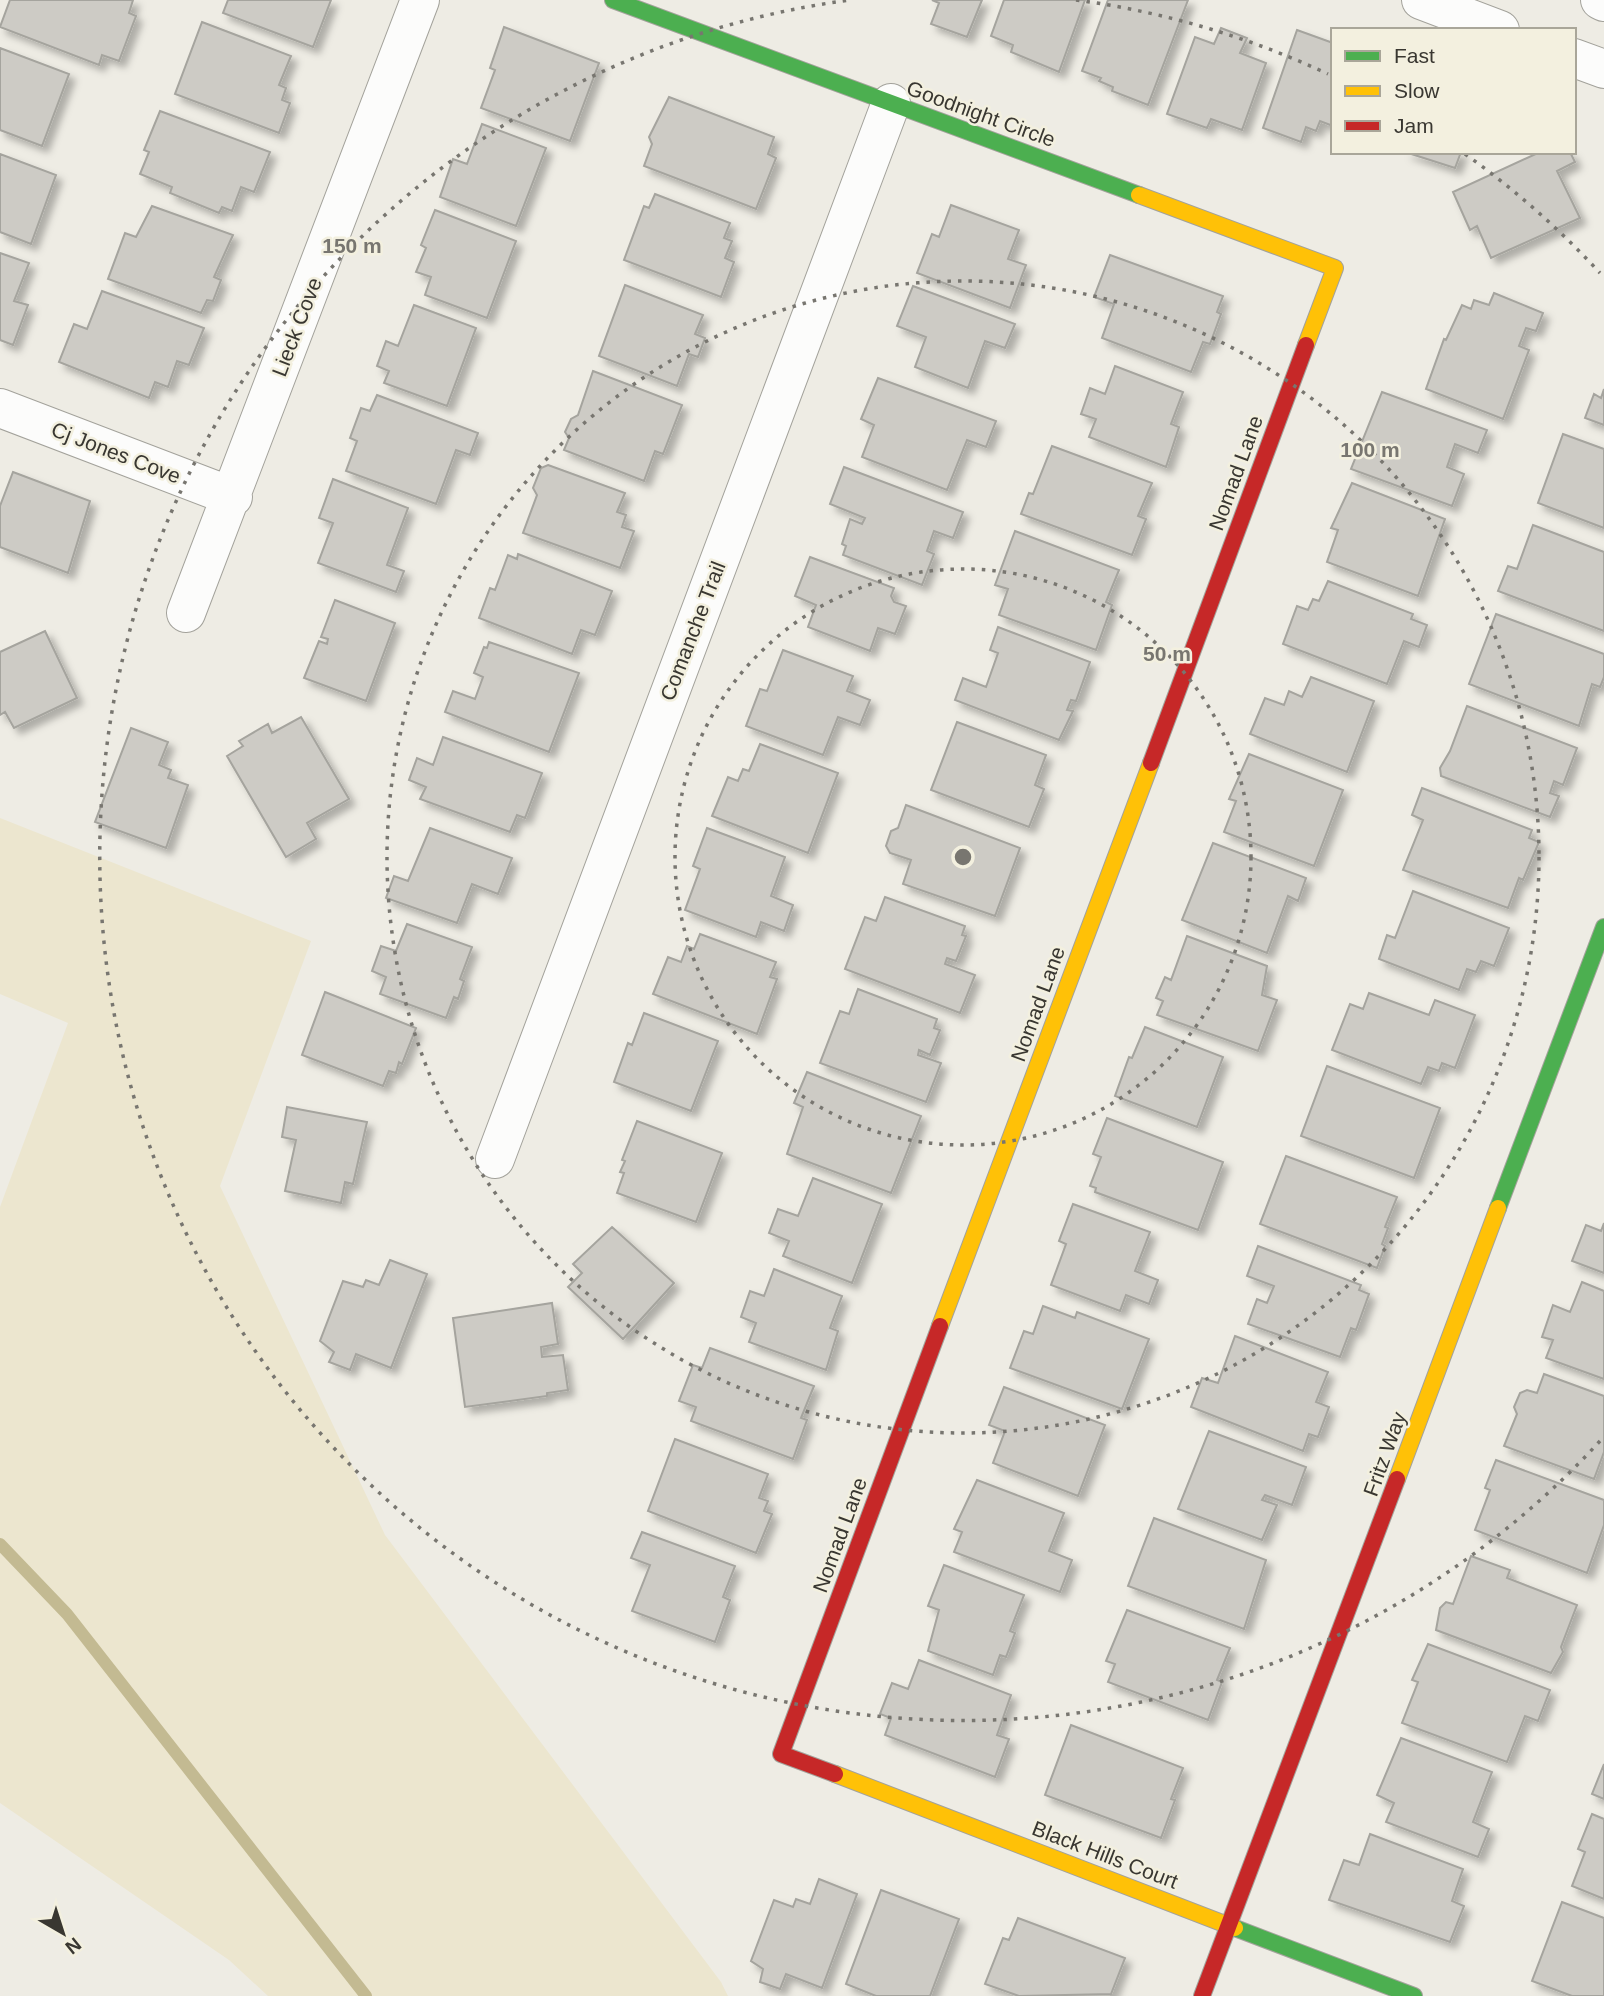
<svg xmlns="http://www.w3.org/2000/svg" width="1604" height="1996" font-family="Arial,sans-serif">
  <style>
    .green { fill: #ece6cf }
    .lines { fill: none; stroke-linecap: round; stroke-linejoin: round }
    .stream { stroke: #c3ba92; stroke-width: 12 }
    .building { fill: #cdcbc5; stroke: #a5a49e; stroke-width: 2; filter: url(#shadow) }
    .street-casing { stroke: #a3a29b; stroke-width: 40 }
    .fast-casing { stroke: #a3a29b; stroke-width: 18 }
    .slow-casing { stroke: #a3a29b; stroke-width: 18 }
    .jam-casing { stroke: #a3a29b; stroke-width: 18 }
    .street { stroke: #fcfcfb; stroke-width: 38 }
    .fast { stroke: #4caf50; stroke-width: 16 }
    .slow { stroke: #ffc107; stroke-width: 16 }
    .jam { stroke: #c62828; stroke-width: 16 }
    .ring { fill: none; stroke: #787670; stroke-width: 3.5; stroke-dasharray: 3.5 7 }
    .labels { text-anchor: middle; stroke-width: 5; stroke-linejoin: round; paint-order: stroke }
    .street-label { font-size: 21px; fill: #393731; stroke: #f3f0df }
    .centre { fill: #787670; stroke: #f3f0df; stroke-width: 3.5 }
    .ring-label { font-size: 21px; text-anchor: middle; font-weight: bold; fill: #787670; stroke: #f3f0df; stroke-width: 5; stroke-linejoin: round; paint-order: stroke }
  </style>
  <defs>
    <filter id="shadow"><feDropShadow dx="6" dy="6" stdDeviation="3.5" flood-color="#0004"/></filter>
  </defs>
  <rect width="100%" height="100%" fill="#eeece4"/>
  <path class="green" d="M0,818L311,941L220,1186L385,1535L721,1982L728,1996H268L229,1960L0,1803V1207L68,1023L0,994Z"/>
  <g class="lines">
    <path class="stream" d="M0,1544L67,1614L366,1996"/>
  </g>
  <path class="building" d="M10,0H133L129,13L136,16L119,61L102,55L99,65L0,27Z
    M228,0H331L313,47L223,13Z
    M932,0H982L967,37L931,24L939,3Z
    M1004,0H1085L1059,72L1011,52L1013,45L991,36Z
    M1108,0H1188L1148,105L1112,91L1113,87L1099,81L1101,78L1082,71Z
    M202,22L291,56L279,85L286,88L282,100L290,103L279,133L175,94Z
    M504,27L599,63L570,141L481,108L495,70L490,68Z
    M1221,28L1247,38L1240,53L1266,63L1242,130L1211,119L1207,128L1167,114L1195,37L1214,44Z
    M1297,30L1333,43V126L1320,121L1316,131L1306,127L1301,142L1263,128Z
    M0,48L69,74L42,146L0,130Z
    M669,97L774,137L768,154L776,158L756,209L644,166L652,144L649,137Z
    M160,111L270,152L254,192L241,187L232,211L222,207L219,213L170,193L172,187L140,174L149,152L144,150Z
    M482,124L546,148L516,226L440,197L453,159L467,164Z
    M1405,152H1461L1455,168Z
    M1540,152H1570L1575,162L1557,171L1580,218L1491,258L1477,226L1470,230L1453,192Z
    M0,154L56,175L31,244L0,232Z
    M655,194L730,223L724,238L732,241L725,258L734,262L721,297L624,260L644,206L649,208Z
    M951,205L1019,230L1008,259L1026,265L1010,308L917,273L932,234L939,237Z
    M152,206L233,235L214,277L221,280L213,301L207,300L201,313L108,279L125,233L136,237Z
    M435,210L516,241L487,318L425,295L431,277L416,272L426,248L421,245Z
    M0,253L29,263L14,301L28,305L13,345L0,340Z
    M1110,255L1223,296L1217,312L1221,314L1210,344L1203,342L1191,372L1102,338L1114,304L1094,297Z
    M625,285L703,315L695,334L705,338L698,357L689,354L677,386L599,356Z
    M913,286L1015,324L1005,348L985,341L968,388L915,367L926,337L897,326Z
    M102,291L204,328L189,365L177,361L168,387L155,382L149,398L59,362L74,324L87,329Z
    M1494,293L1543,313L1536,331L1526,328L1519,346L1529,350L1503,419L1426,389L1444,339L1446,340L1462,305L1471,309L1474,300L1489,305Z
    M414,305L476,328L447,406L384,383L389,371L377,366L386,341L398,346Z
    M1115,366L1183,392L1171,424L1179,427L1166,467L1089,437L1096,419L1081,414L1090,388L1105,394Z
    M593,371L682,405L663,454L655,451L644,481L564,450L569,438L565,432L571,419L578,415Z
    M878,378L996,421L986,447L967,440L947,490L862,457L874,425L861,419Z
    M1604,389V425L1585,418L1594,394L1601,398Z
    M1382,392L1487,430L1478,453L1455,444L1447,467L1464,474L1452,506L1351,469Z
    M377,395L478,433L470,455L456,450L436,504L346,471L357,441L350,438L361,408L370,411Z
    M1563,434L1604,449V528L1538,503Z
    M1052,446L1152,483L1138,516L1146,519L1132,555L1021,514L1029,493L1033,494Z
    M548,465L625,493L617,512L626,515L622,527L634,531L620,568L523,533L537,495L533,488L541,468Z
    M844,467L963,512L953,538L934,531L927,551L934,554L922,585L843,555L846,546L842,544L850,519L862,524L865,518L830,504Z
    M13,472L90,501L68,573L0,547V506Z
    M333,479L408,508L387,565L404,571L396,592L318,563L333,523L319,518Z
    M1352,483L1445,519L1418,596L1327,562L1338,530L1331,528Z
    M1533,525L1604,552V631L1498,591L1508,566L1517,569Z
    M1015,531L1119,570L1106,602L1112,605L1096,650L999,615L1008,589L995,585Z
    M518,554L612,591L595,635L581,630L572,654L479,618L490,588L495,590L508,555L517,559Z
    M810,557L894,588L891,596L894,602L906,606L895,634L878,628L870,651L808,627L816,605L795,596Z
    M1328,581L1413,614L1411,619L1427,625L1419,647L1404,641L1387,684L1283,644L1297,606L1308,610L1313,599L1319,601Z
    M335,600L395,623L366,701L304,678L319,641L327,644L328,639L321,637Z
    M1496,614L1604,654V677L1600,687L1592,684L1579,726L1469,684Z
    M998,627L1090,662L1076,701L1071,700L1067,710L1073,711L1059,740L955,700L963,678L986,687L998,653L990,650Z
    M45,631L77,698L14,728L5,712L0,715V652Z
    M489,642L579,673L549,752L445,712L453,691L475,699L483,677L474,673L484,647L487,648Z
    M783,650L853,676L847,691L870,700L860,725L838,717L823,755L746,726L760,689L767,691Z
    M1311,677L1374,701L1347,772L1250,734L1265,698L1284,705L1289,691L1302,697Z
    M1467,706L1577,748L1563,785L1554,781L1550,793L1559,796L1550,817L1441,776L1440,768L1450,751Z
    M301,717L349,799L307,823L316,839L286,857L227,756L243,746L239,741L268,724L272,733Z
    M957,722L1046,755L1035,785L1044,789L1029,827L931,790Z
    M131,728L168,742L159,765L171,770L168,778L188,785L166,848L95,822Z
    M443,737L542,773L525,818L517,815L510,832L420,799L426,787L409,780L417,758L433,765Z
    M760,744L838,773L808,853L712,816L728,777L738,781L743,769L749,771Z
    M1249,754L1343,790L1314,866L1224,832L1236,801L1229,799Z
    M1422,788L1532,830L1529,838L1539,842L1523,880L1519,878L1508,908L1403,870L1423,820L1412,815Z
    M906,805L1020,848L995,916L903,884L911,860L890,853L886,846L891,831L898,828Z
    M430,828L512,858L498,894L472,884L457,923L386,898L394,876L408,881Z
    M707,828L785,857L771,896L793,905L784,931L761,922L756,937L685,910L700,869L693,866Z
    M1213,843L1306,878L1298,901L1288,896L1267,953L1182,920Z
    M1413,891L1509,928L1494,966L1481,961L1476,972L1467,969L1459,990L1379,959L1387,935L1395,938Z
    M885,897L965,926L962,935L966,936L956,961L947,958L945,964L975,975L960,1013L845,969L865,917L876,921Z
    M407,924L472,947L460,979L464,981L458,999L454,997L446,1018L380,994L386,977L372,971L381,946L396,951Z
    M700,934L776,962L770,977L777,979L757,1034L653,994L668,957L681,962L687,946L694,949Z
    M1187,936L1267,966L1262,995L1277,1000L1258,1051L1157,1015L1163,1001L1156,998L1165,977L1171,980Z
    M858,989L937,1019L934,1028L940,1030L930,1055L919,1050L918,1055L941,1063L926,1102L820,1063L840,1011L849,1014Z
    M325,992L416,1028L402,1064L399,1062L396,1073L389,1071L383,1086L302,1055Z
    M1369,993L1429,1015L1435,1000L1475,1015L1455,1068L1442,1063L1439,1071L1428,1067L1421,1084L1332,1050L1350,1004L1363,1009Z
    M644,1013L718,1041L691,1111L614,1082L628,1043L632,1045Z
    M1145,1027L1223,1057L1197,1127L1115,1096L1129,1057L1132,1058Z
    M1327,1066L1440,1108L1414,1178L1301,1136Z
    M807,1072L921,1116L891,1193L787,1154L803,1107L794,1103Z
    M287,1107L367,1122L353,1184L345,1182L341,1203L285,1191L296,1140L282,1137Z
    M1107,1118L1223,1162L1198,1230L1095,1192L1096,1188L1090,1186L1101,1157L1093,1154Z
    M637,1121L722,1153L696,1222L617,1193L624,1173L620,1172L625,1161L622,1160Z
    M1286,1156L1397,1197L1385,1227L1388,1228L1382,1244L1385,1246L1377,1268L1260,1224Z
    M813,1178L882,1204L852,1283L783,1256L789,1241L769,1233L778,1209L798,1216Z
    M1073,1204L1150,1232L1135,1271L1158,1280L1149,1304L1126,1295L1120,1311L1051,1285L1066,1244L1059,1241Z
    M1604,1223V1273L1572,1261L1586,1225L1601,1231Z
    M612,1227L674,1283L623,1339L568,1287L582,1273L573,1264Z
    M1258,1246L1361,1285L1359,1290L1369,1294L1356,1330L1351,1328L1340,1357L1248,1324L1257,1299L1267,1303L1274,1286L1247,1276Z
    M390,1260L427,1274L391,1368L356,1354L350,1370L329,1362L334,1352L320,1341L343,1281L363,1287L366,1280L379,1285Z
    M774,1269L842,1296L830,1328L838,1331L826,1370L749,1342L756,1323L741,1317L750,1291L764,1296Z
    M1582,1282L1604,1291V1379L1546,1358L1553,1340L1542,1337L1553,1305L1570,1312Z
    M552,1303L558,1344L541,1347L542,1357L563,1355L568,1390L547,1393V1396L465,1407L453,1318Z
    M1043,1306L1075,1318L1077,1312L1149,1339L1122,1409L1010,1368L1024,1331L1033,1334Z
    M1235,1336L1328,1372L1316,1402L1329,1407L1318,1437L1309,1434L1303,1451L1191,1407L1202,1378L1218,1383Z
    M710,1348L814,1386L801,1418L807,1420L793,1459L691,1421L696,1407L679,1401L693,1365L702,1368Z
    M1544,1374L1604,1396V1452L1594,1479L1504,1446L1517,1414L1514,1407L1520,1393L1527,1390L1537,1393Z
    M1004,1387L1105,1425L1078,1496L993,1463L1005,1431L989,1425Z
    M1209,1431L1306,1467L1292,1505L1265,1495L1262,1500L1277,1505L1262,1540L1178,1509Z
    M675,1439L768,1474L759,1498L768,1501L764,1511L772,1514L756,1553L648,1511Z
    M1496,1460L1604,1500V1525L1587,1573L1475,1530L1490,1490L1485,1488Z
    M977,1480L1064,1513L1049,1551L1072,1560L1060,1592L954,1552L962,1532L954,1529Z
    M1154,1518L1266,1560L1244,1629L1128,1586Z
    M642,1532L735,1566L723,1597L730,1600L715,1642L632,1611L650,1565L631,1558Z
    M1471,1556L1510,1570L1507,1578L1577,1605L1561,1647L1563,1652L1551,1673L1436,1630L1440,1608L1446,1602L1453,1604Z
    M944,1565L1024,1595L1010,1631L1015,1633L1006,1657L1000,1655L993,1675L928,1651L939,1610L928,1606Z
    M1127,1610L1230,1648L1217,1680L1222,1682L1208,1720L1108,1682L1115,1664L1106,1661Z
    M1428,1644L1550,1690L1538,1721L1525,1716L1507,1762L1402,1723L1418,1682L1412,1680Z
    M919,1660L1011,1695L997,1735L1009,1739L995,1777L885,1735L891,1718L880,1714L892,1683L908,1689Z
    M1071,1725L1183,1768L1171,1799L1175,1800L1161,1838L1045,1795Z
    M1401,1738L1492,1772L1473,1822L1489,1829L1478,1857L1386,1822L1394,1803L1377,1795Z
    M1604,1764V1799L1592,1794Z
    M1592,1814L1604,1819V1899L1572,1886L1585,1852L1578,1849Z
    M1370,1834L1463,1869L1452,1901L1464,1906L1450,1942L1329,1900L1344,1860L1359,1865Z
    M819,1879L857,1894L822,1988L786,1974L780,1989L760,1982L763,1969L751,1961L774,1900L793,1907L796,1899L810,1904Z
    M881,1890L959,1919L930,1996H876L846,1984Z
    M1562,1902L1604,1918V1996H1572L1532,1981Z
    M1018,1918L1125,1958L1111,1994L1019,1996L985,1984L1003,1938L1009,1940Z"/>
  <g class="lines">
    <g class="street-casing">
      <path id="street" d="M1421,0L1500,30
        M1600,0L1604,2
        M1574,58L1604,69
        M0,408L233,497
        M186,613L420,0
        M495,1159L891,103"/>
    </g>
    <g class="fast-casing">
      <path id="fast" d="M613,0L1139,195
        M1498,1208L1604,927
        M1235,1928L1414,1996"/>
    </g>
    <g class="slow-casing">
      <path id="slow" d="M1139,195L1335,268L1306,345
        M940,1326L1151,763
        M1397,1479L1498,1208
        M835,1774L1235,1928"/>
    </g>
    <g class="jam-casing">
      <path id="jam" d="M1151,763L1306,345
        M835,1774L781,1754L940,1326
        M1202,1996L1397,1479"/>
    </g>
    <use href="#street" class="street"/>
    <use href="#fast" class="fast"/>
    <use href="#slow" class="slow"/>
    <use href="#jam" class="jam"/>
  </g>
  <g class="ring">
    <circle cx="963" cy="857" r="288"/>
    <circle cx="963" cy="857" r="576"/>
    <path d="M1600 1441A864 864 0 1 1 850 0M1076 0A864 864 0 0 1 1328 74M1465 154A864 864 0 0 1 1600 273"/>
  </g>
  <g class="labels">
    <g class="street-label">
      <text transform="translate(981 114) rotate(20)" y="7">Goodnight Circle</text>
      <text transform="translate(297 327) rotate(-69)" y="7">Lieck Cove</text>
      <text transform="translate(116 453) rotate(21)" y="7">Cj Jones Cove</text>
      <text transform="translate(1236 473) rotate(-70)" y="7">Nomad Lane</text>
      <text transform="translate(693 631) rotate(-69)" y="7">Comanche Trail</text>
      <text transform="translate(1038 1004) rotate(-70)" y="7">Nomad Lane</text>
      <text transform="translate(1385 1454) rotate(-70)" y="7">Fritz Way</text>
      <text transform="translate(840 1535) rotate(-70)" y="7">Nomad Lane</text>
      <text transform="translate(1105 1855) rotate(21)" y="7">Black Hills Court</text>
    </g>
  </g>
  <circle cx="963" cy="857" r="10" class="centre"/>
  <g class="ring-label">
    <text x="352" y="253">150 m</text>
    <text x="1370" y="457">100 m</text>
    <text x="1167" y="661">50 m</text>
  </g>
  <rect x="1331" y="28" width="245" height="126" fill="#f3f0df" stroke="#a9a699" stroke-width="2"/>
  <rect x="1345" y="51" width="35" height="10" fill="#4caf50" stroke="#a9a699" stroke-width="2"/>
  <text x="1394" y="63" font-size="21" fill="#393731">Fast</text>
  <rect x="1345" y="86" width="35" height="10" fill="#ffc107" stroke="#a9a699" stroke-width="2"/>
  <text x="1394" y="98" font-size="21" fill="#393731">Slow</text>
  <rect x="1345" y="121" width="35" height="10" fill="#c62828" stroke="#a9a699" stroke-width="2"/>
  <text x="1394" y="133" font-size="21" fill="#393731">Jam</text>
  <g transform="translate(63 1933) rotate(141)" stroke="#f3f0df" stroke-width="5" paint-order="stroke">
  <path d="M0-5L12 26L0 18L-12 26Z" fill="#393731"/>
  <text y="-10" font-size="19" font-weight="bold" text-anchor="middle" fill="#393731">N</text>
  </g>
</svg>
